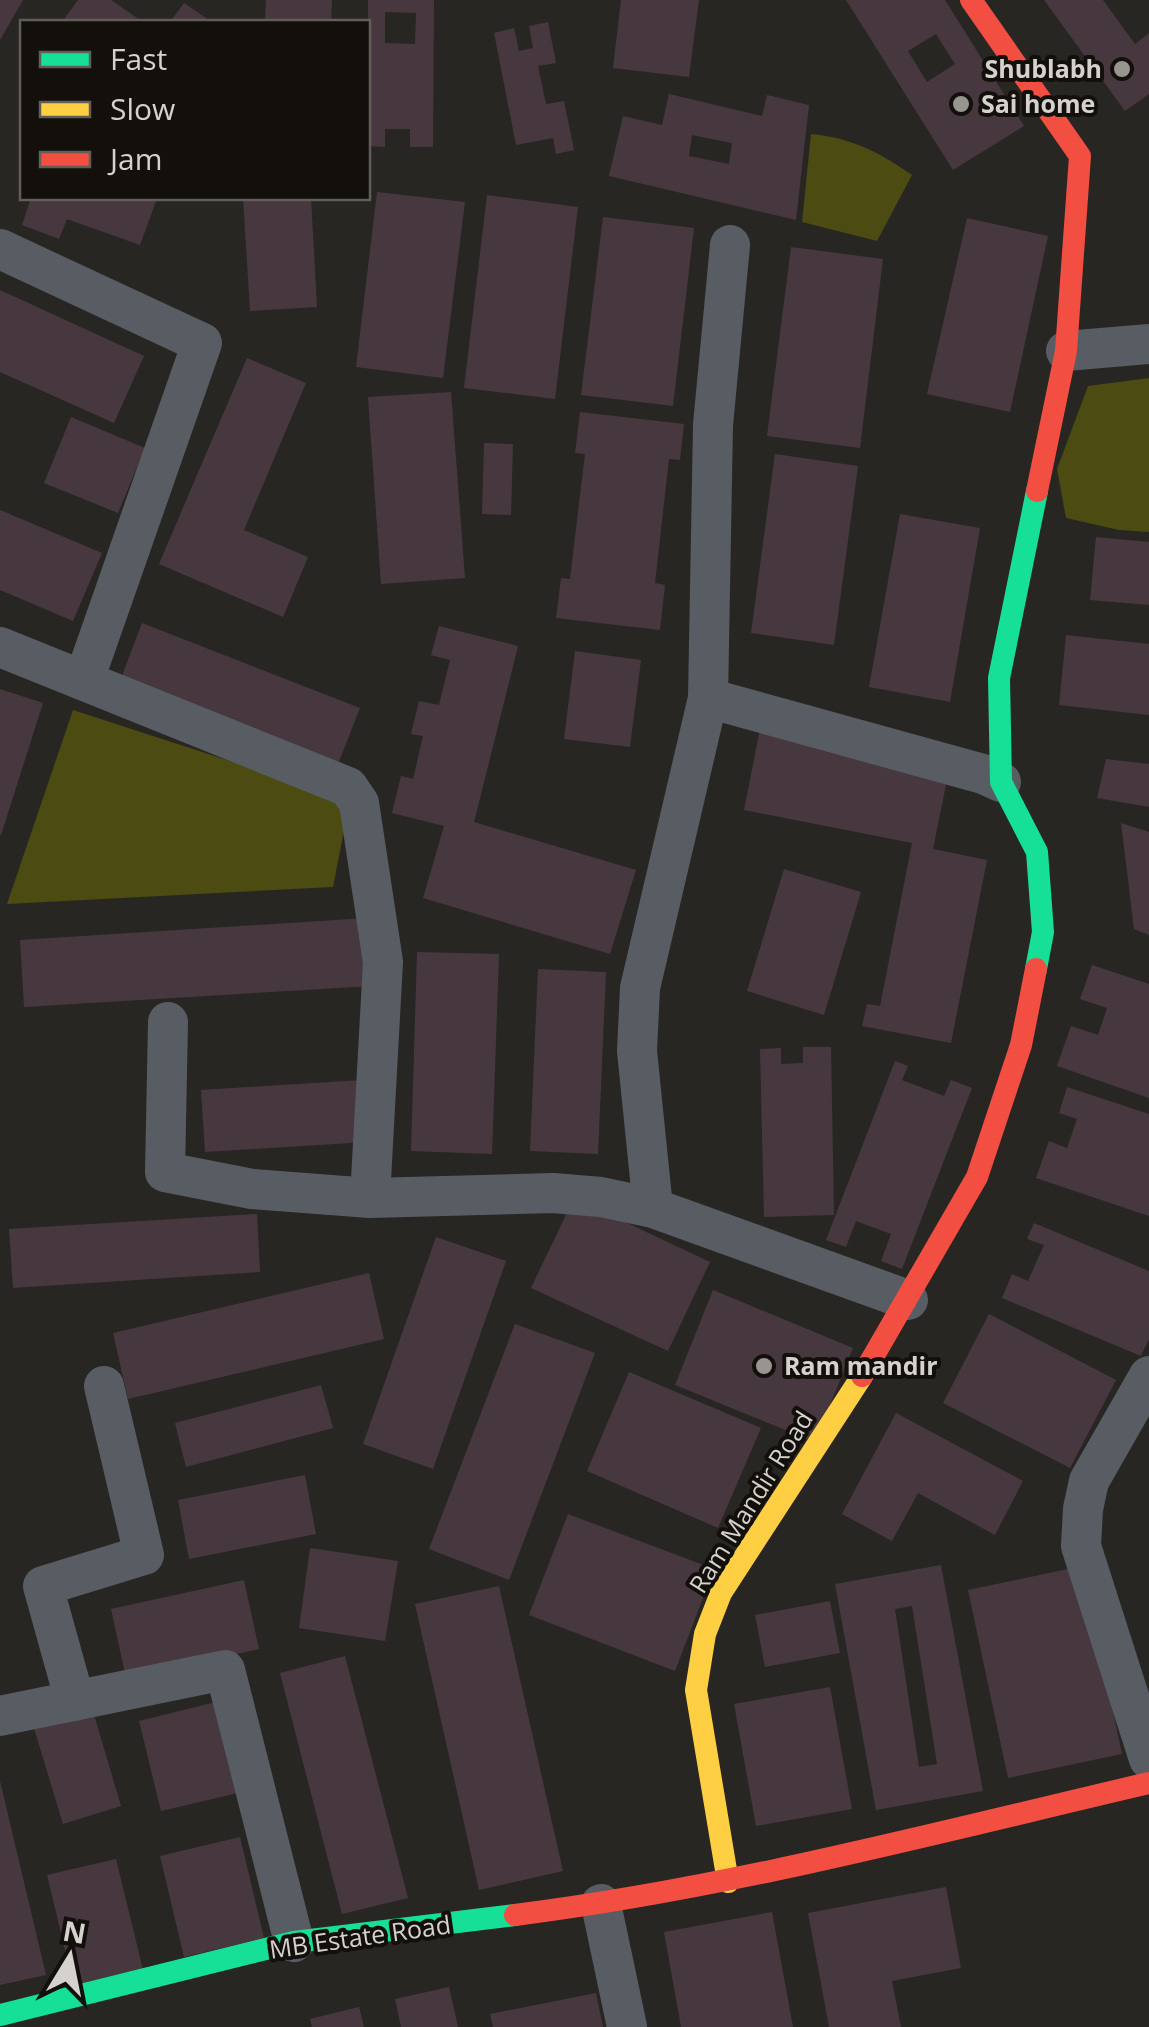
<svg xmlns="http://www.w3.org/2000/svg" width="1149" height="2027" font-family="'Open Sans',sans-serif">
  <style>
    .green { fill: #4b4b12 }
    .building { fill: #473840; fill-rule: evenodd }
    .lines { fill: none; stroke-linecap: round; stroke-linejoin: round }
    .street { stroke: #585d63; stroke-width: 40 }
    .fast { stroke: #16e098; stroke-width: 22 }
    .slow { stroke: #ffcf43; stroke-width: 22 }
    .jam { stroke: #f24e42; stroke-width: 22 }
    .poi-dot { fill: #989590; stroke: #13100c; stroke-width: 4 }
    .labels { text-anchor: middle; stroke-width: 8; stroke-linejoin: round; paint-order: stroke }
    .poi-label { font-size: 25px; font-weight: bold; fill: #d5d1cc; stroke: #13100c; text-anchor: start }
    .street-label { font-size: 25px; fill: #d5d1cc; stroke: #13100c }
  </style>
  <rect width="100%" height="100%" fill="#282622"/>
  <path class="green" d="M811,134C852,138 879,152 912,175L877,241L802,222Z
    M1149,378V532L1119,530L1066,518L1057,469L1088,386Z
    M73,710L350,800L333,887L7,904Z"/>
  <path class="building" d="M0,0H23L0,40Z
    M78,0H111L143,22H62Z
    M266,0H332L331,22H265Z
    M368,0H434L433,147H410V129H385V147L368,146ZM385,12L416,13L415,44L385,43Z
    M621,0H699L689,77L613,68Z
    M846,0H945L1024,126L953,170ZM936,34L955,64L927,82L908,51Z
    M1044,0H1103L1135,44L1149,33V94L1125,111Z
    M184,3L212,22H170Z
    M548,22L556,63L538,66L546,104L564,101L574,150L556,154L553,138L516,145L494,33L514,28L519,51L533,48L529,26Z
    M669,94L762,116L767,95L809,105L796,220L609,176L623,116L662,125ZM692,135L732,143L729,164L689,156Z
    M377,192L465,202L443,378L356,367Z
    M487,195L578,207L555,399L464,388Z
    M31,198H145L156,201L140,245L67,219L59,239L22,225Z
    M243,198H311L317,307L250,311Z
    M603,217L694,228L673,406L581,395Z
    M967,218L1048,236L1010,412L927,394Z
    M791,247L883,259L860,448L767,436Z
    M0,290L144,356L114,423L0,372Z
    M247,358L306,383L244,530L308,557L283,617L159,564Z
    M451,392L465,578L381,584L368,397Z
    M580,412L684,424L680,460L669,459L655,583L665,585L660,630L556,618L561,578L570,579L585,454L575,453Z
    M71,417L145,448L118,513L44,483Z
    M484,443L513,444L511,515L482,514Z
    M775,454L858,466L834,645L751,633Z
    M0,510L102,553L73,621L0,590Z
    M900,514L980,528L950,702L869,687Z
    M1096,537L1149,542V605L1090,600Z
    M142,623L360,708L334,774L117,689Z
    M439,626L518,646L474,822L636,870L610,954L423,898L444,826L392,813L401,776L413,779L423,736L411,734L419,701L439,705L450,660L431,655Z
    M1066,635L1149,644V715L1059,705Z
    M575,651L641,660L630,747L564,739Z
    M0,689L43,703L1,835H0Z
    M760,729L950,765L933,849L987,860L951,1043L862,1026L867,1004L880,1006L912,843L744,810Z
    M1106,759L1149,764V807L1097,798Z
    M1121,823L1149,832V935L1134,929Z
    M784,869L861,892L824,1015L747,991Z
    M367,918L372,986L24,1007L20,940Z
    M417,952L499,954L492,1154L411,1151Z
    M1092,965L1149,984V1098L1057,1066L1071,1026L1098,1035L1107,1008L1080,999Z
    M538,969L606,972L598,1154L530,1151Z
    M803,1047H831L834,1215L764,1217L760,1049L781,1048V1064L803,1063Z
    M895,1061L908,1066L902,1080L944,1096L951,1080L972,1088L902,1269L881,1261L891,1234L856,1221L846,1247L826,1240Z
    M363,1080L367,1142L205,1152L201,1090Z
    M1067,1087L1149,1114V1216L1036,1178L1049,1141L1067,1148L1077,1119L1059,1113Z
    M574,1198L710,1262L668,1351L531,1288Z
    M257,1214L260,1272L13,1288L9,1229Z
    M1034,1223L1149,1271V1339L1141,1356L1002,1298L1012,1274L1028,1281L1044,1245L1027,1239Z
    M436,1237L506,1261L433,1469L363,1444Z
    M369,1273L384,1339L128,1399L113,1333Z
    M713,1290L853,1348L815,1442L675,1385Z
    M989,1314L1116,1380L1070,1468L943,1403Z
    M515,1324L595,1353L509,1580L429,1549Z
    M629,1372L761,1428L718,1528L587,1471Z
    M321,1385L333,1428L186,1467L175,1423Z
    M896,1413L1023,1481L995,1535L918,1493L892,1541L842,1514Z
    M305,1475L316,1534L189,1559L178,1500Z
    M568,1514L714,1569L675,1671L529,1615Z
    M310,1548L398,1561L385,1641L299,1628Z
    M941,1565L983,1791L876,1810L835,1584ZM912,1606L937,1764L919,1767L895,1609Z
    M1082,1566L1122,1754L1008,1778L968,1590Z
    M244,1580L259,1649L126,1678L111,1609Z
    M499,1586L563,1871L479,1890L415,1604Z
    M830,1601L840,1653L765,1667L755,1615Z
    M345,1656L408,1898L342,1914L280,1673Z
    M830,1687L852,1809L756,1826L734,1704Z
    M216,1702L238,1793L161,1811L139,1721Z
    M92,1708L121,1806L63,1824L33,1725Z
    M0,1781L46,1975L0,1985Z
    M240,1837L264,1938L184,1957L160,1856Z
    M116,1859L143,1970L74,1987L47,1875Z
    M946,1887L961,1968L892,1981L901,2027H829L808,1913Z
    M772,1912L793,2027H681L664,1932Z
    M449,1987L458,2027H401L395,1999Z
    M596,1993L603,2027H493L490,2014Z
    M359,2007L364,2027H312L310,2019Z"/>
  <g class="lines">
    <path class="street" d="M0,249L202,343L84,680
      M1066,351L1149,344
      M0,647L348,787L359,803L383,962L370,1198
      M708,698L983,774L1001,782
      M168,1022L165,1172L252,1189L370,1198L553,1193L601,1197L653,1208L908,1300
      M653,1208L637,1051L640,988L708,698L713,425L730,245
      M1149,1376L1089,1481L1083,1509L1081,1546L1149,1759
      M75,1701L43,1586L144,1555L104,1386
      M0,1716L225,1670L294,1942
      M601,1904L627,2027"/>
    <path class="fast" d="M1036,969L1043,932L1037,852L1001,782L999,678L1037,491
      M0,2015L294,1942L515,1915"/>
    <path class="slow" d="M728,1882L696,1690L705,1634L721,1593L862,1376"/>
    <path class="jam" d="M971,0L1080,156L1066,351L1037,491
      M862,1376L977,1177L1021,1045L1036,969
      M515,1915C730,1888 939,1832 1149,1783"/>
  </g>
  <g class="poi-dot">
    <circle cx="1122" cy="69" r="10"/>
    <circle cx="961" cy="104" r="10"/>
    <circle cx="764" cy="1366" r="10"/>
  </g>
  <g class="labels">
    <g class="poi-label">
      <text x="1102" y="78" text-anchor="end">Shublabh</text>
      <text x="981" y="113">Sai home</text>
      <text x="784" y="1375">Ram mandir</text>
    </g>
    <g class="street-label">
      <text transform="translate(751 1502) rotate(-58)" y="9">Ram Mandir Road</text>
      <text transform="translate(360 1937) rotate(-8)" y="9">MB Estate Road</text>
    </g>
  </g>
  <rect x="20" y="20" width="350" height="180" fill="#13100c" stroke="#615d59" stroke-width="2.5"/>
  <rect x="40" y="52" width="50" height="15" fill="#16e098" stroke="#615d59" stroke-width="2.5"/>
  <text x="110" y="70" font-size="30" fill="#d5d1cc">Fast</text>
  <rect x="40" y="102" width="50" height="15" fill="#ffcf43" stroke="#615d59" stroke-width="2.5"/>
  <text x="110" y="120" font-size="30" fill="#d5d1cc">Slow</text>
  <rect x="40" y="152" width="50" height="15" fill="#f24e42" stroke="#615d59" stroke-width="2.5"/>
  <text x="110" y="170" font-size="30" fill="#d5d1cc">Jam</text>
  <g transform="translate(70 1957) rotate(10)" stroke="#13100c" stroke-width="8" paint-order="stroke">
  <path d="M0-8L18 38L0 25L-18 38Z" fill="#d5d1cc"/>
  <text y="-15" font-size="28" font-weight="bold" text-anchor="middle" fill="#d5d1cc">N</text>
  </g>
</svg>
